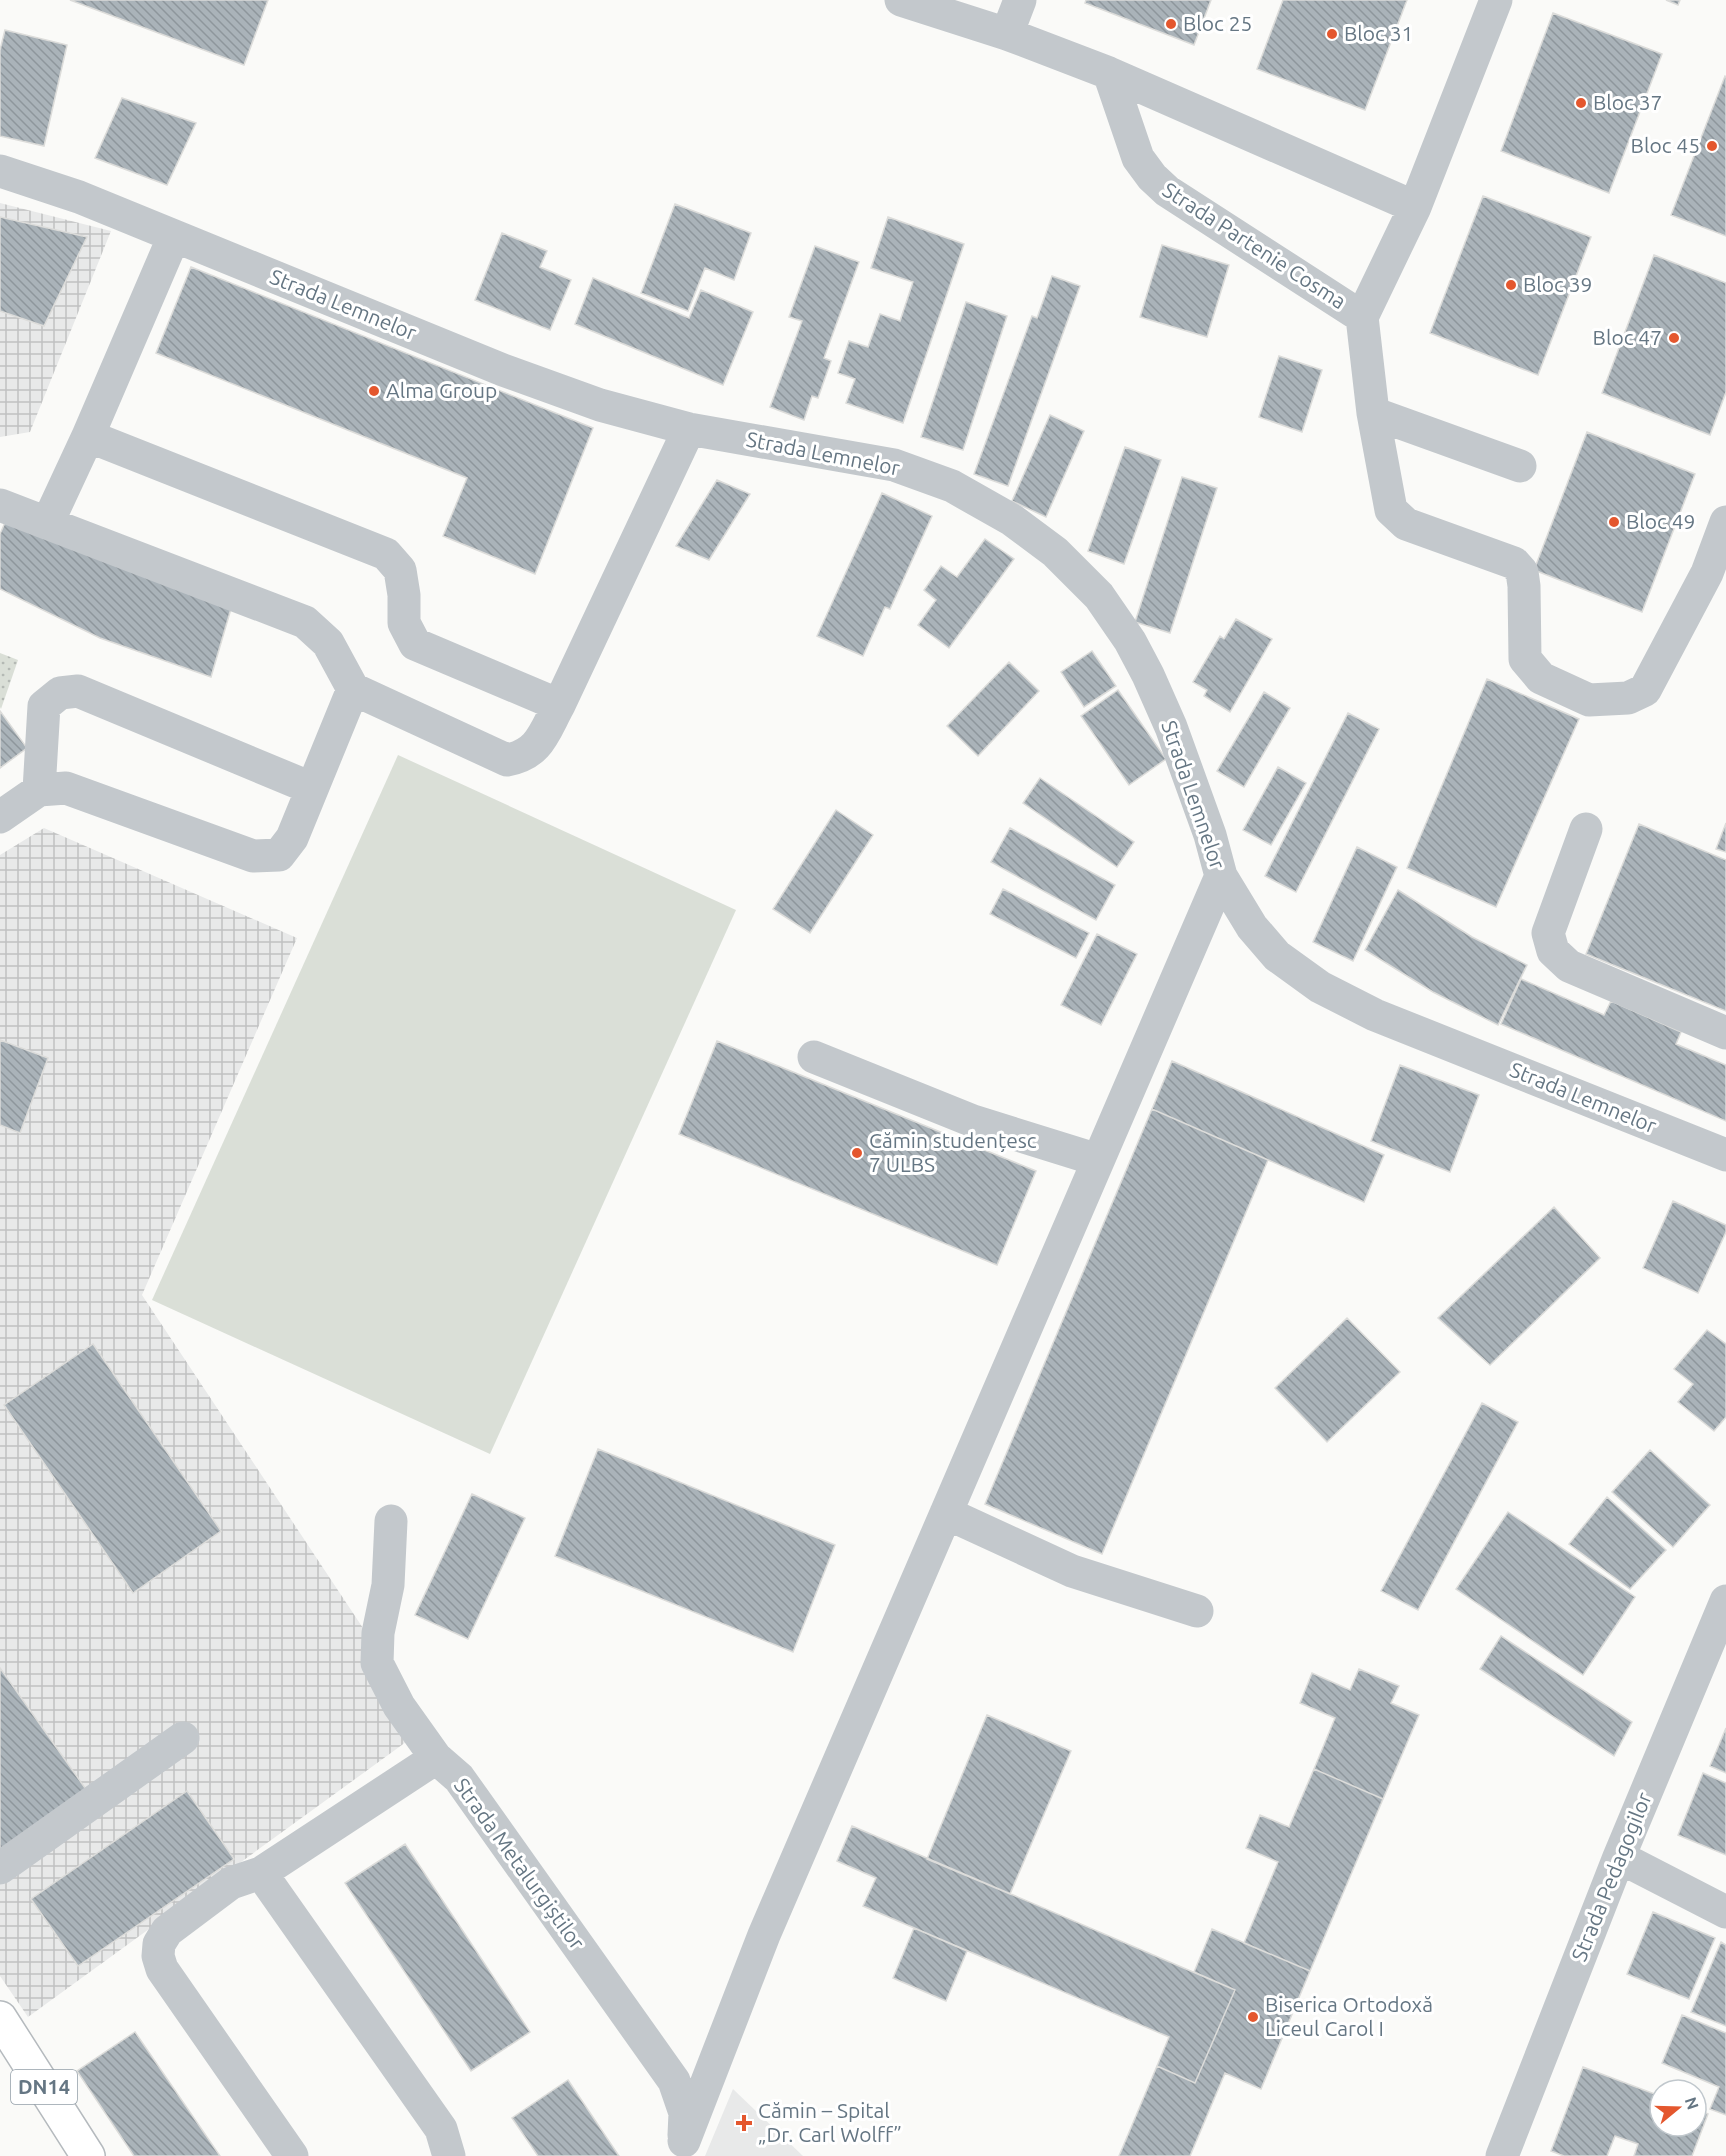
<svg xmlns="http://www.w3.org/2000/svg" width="1726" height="2156" font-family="Ubuntu,sans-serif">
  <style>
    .built { fill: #e8e9e9 }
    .industrial { fill: url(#industrial-grid) }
    .green { fill: url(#green-dots) }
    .pitch { fill: #dadfd7 }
    .building { fill: url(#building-back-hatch); stroke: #dcdcda; stroke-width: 1.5 }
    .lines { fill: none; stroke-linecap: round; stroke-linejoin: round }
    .major-casing { stroke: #b5babe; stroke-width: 36 }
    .minor { stroke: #c3c8cc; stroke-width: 33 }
    .major { stroke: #fff; stroke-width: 33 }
    .poi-dot { fill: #e4572e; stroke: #fff; stroke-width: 2 }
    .labels { text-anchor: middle; stroke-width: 6; stroke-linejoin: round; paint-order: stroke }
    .shield { fill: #fff; stroke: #939fa8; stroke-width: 1.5 }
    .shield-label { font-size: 20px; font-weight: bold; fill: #657683 }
    .poi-label { font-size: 21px; fill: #657683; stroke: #fff; text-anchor: start }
    .street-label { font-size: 21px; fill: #657683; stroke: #fff }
  </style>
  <defs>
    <pattern id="industrial-grid" width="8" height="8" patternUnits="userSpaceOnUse" patternTransform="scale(1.5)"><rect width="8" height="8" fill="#e8e9e9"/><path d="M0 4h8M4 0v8" fill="none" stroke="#c0c1c2"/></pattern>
    <pattern id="green-dots" width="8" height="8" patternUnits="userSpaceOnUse" patternTransform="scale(1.5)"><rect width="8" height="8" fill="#dadfd7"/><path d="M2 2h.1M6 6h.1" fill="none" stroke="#b4b9b4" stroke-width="1.8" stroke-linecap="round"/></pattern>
    <pattern id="building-back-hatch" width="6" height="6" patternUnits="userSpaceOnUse" patternTransform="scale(1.5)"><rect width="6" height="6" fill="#aab3b9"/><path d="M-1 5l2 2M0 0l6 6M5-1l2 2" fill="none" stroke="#8e969c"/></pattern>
  </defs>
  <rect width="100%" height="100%" fill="#fafaf8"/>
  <path class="built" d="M733,2089L803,2156H705Z"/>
  <path class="industrial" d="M0,203L111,231L30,432L0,437Z
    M44,828L297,938L142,1295L428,1726L28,2017L0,1976V855Z"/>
  <path class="green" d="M0,653L18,660L1,709L0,707Z"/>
  <path class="pitch" d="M398,755L736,910L490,1454L152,1300Z"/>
  <path class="building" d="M70,0H268L244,65Z
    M1086,0H1211L1194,45L1085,3Z
    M1283,0H1407L1365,110L1257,69Z
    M1666,0H1680L1678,5Z
    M1553,13L1662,54L1609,193L1501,151Z
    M5,30L67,45L44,146L0,136V50Z
    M1725,76L1726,77V236L1671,215Z
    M122,98L196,123L167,185L95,158Z
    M1483,196L1591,237L1538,375L1430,333Z
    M675,204L751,233L734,280L705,268L688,311L641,293Z
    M0,217L87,237L44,326L0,311Z
    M888,217L964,244L903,423L846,403L855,379L838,373L849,341L868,347L880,314L900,321L913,282L871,268Z
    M502,233L547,251L540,267L571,280L550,330L475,300Z
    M1162,245L1229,265L1207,337L1140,317Z
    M815,246L859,262L824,358L831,361L818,398L812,396L804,420L770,407L802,321L789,317Z
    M1654,255L1726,283V392L1710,435L1602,393Z
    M191,267L593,428L535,574L443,536L467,478L156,353Z
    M1052,276L1080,286L1008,486L974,474L1032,316L1037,318Z
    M593,278L689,318L701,290L753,312L723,385L575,324Z
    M966,302L1007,316L963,450L921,437Z
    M1279,356L1322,370L1302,432L1259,417Z
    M1050,415L1084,431L1046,517L1012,501Z
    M1587,432L1695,474L1642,612L1534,570Z
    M1125,447L1161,460L1124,564L1088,551Z
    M1182,477L1217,488L1170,633L1135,622Z
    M717,480L750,494L709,560L676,546Z
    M882,493L932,516L890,609L885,607L863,656L817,636Z
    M7,518L233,602L211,677L100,638L0,589V534Z
    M985,539L1014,559L949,648L918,625L936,600L924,590L941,566L957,577Z
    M1236,619L1272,639L1230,712L1204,696L1207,690L1193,682L1220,636L1224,639Z
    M1092,651L1116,686L1084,707L1061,672Z
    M1009,662L1039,691L978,756L947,726Z
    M1487,679L1579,719L1496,907L1407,868Z
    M1118,690L1166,759L1129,785L1081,716Z
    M1264,692L1290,708L1244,787L1217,771Z
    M0,711L27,748L0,768Z
    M1348,713L1379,729L1296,892L1265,876Z
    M1278,767L1306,783L1271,845L1243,830Z
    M1040,778L1134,842L1117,867L1023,803Z
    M836,810L873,835L810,933L773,909Z
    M1726,823V852L1716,849Z
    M1639,824L1726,860V1011L1586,954Z
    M1010,828L1115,885L1096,920L991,862Z
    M1357,847L1397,867L1353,961L1313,942Z
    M1003,889L1089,933L1076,958L990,914Z
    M1398,890L1472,937L1527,965L1498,1025L1433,992L1365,950Z
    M1097,934L1137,954L1101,1025L1061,1005Z
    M1521,979L1604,1015L1611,1001L1681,1032L1676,1044L1726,1065V1121L1501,1024Z
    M0,1040L48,1058L20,1133L0,1125Z
    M717,1041L1036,1171L997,1265L679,1134Z
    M1172,1061L1384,1155L1364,1202L1152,1109Z
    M1400,1065L1479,1095L1450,1172L1371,1141Z
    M1152,1109L1268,1160L1102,1554L985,1504Z
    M1673,1201L1726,1225V1232L1698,1293L1643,1268Z
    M1554,1207L1600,1258L1490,1365L1438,1318Z
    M1347,1318L1400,1372L1327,1442L1275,1388Z
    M1707,1330L1726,1344V1417L1714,1431L1678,1402L1693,1384L1674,1369Z
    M93,1344L221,1531L133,1593L4,1405Z
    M1482,1403L1518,1422L1418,1610L1381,1591Z
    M598,1449L835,1545L793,1652L555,1556Z
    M1650,1450L1710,1505L1673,1547L1612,1492Z
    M472,1494L525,1518L468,1639L415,1615Z
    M1607,1497L1666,1550L1630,1589L1569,1544Z
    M1508,1512L1635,1597L1583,1675L1456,1589Z
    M1501,1636L1632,1722L1614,1756L1480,1669Z
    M0,1668L90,1795L0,1860Z
    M1359,1669L1399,1686L1391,1703L1419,1715L1383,1799L1314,1769L1335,1718L1300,1703L1312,1673L1350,1690Z
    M987,1715L1071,1751L1010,1894L927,1859Z
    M1726,1728V1773L1710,1766Z
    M1314,1769L1383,1799L1310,1971L1244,1943L1278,1862L1246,1848L1260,1815L1289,1827Z
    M1703,1773L1726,1783V1855L1678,1835Z
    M187,1791L234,1859L78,1966L31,1899Z
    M852,1826L1235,1990L1195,2083L1157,2066L1169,2037L863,1906L876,1878L837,1861Z
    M405,1844L530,2032L471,2071L345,1883Z
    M1653,1912L1715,1938L1689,1999L1627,1974Z
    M914,1928L967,1951L946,2001L893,1978Z
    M1212,1929L1310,1971L1261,2089L1225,2073L1190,2156H1119L1157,2066L1195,2083L1235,1990L1194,1972Z
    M1721,1942L1726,1945V2026L1691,2012Z
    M1682,2015L1726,2033V2115L1710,2109L1719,2087L1662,2063Z
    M135,2032L220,2156H134L77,2071Z
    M1583,2067L1660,2096V2126H1696V2109L1708,2114L1692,2156H1634L1638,2144L1615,2136L1607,2156H1564L1551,2151Z
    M568,2080L619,2156H538L512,2118Z"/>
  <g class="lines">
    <g class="major-casing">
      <path id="major" d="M0,2018L88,2156"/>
    </g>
    <path class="minor" d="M901,0L1007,34L1020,0
      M1007,34L1109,73L1415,207L1496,0
      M1109,73L1138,158L1152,177L1167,191L1362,317L1373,413L1391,510L1406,524L1514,563L1522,572L1524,586L1525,659L1541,678L1589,700L1628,698L1645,690L1707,573L1726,522
      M0,171L79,197L503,370L600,405L689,429L894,465L952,486L1012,520L1055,552L1099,596L1130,641L1148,675L1171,727L1210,835L1221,876L1252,927L1277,956L1320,987L1375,1015L1726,1155
      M1362,317L1415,207
      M1373,413L1520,466
      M88,436L386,554L400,570L404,595V623L415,644L559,705
      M0,505L305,622L328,643L353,689L507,760C540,754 544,732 559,705L689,429
      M48,522L88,436L174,236
      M39,790L44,706L60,693L78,691L311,788
      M0,817L39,790L66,788L253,856L279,855L292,838L353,689
      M1586,829L1548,933L1553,951L1569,966L1726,1033
      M814,1057L973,1121L1098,1160
      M946,1513L1072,1571L1197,1611
      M391,1521L388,1585L378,1633L377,1663L399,1706L436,1758
      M1619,1857L1726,1912
      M0,1868L183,1738
      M261,1873L436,1758L459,1778L674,2081L685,2113L684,2135
      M684,2141L764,1935L1221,876
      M292,2156L162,1969L158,1956L159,1944L167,1931L231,1883L261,1873L441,2129L449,2156
      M1502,2156L1619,1857L1726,1601"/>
    <use href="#major" class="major"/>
  </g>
  <g class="poi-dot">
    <circle cx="1171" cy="24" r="6"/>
    <circle cx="1332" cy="34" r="6"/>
    <circle cx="1581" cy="103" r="6"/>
    <circle cx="1712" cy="146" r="6"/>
    <circle cx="1511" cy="285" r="6"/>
    <circle cx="1674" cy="338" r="6"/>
    <circle cx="374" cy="391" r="6"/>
    <circle cx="1614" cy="522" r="6"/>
    <circle cx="857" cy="1153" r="6"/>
    <circle cx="1253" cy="2017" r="6"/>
    <path d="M741 2114h6v6h6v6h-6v6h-6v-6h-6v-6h6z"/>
  </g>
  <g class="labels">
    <rect class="shield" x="11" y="2070" width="66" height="34" rx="4.5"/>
    <g class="shield-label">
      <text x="44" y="2094">DN14</text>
    </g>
    <g class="poi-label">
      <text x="1183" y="31">Bloc 25</text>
      <text x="1344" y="41">Bloc 31</text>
      <text x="1593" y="110">Bloc 37</text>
      <text x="1700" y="153" text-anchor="end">Bloc 45</text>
      <text x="1523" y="292">Bloc 39</text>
      <text x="1662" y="345" text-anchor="end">Bloc 47</text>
      <text x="386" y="398">Alma Group</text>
      <text x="1626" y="529">Bloc 49</text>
      <text x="869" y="1148">Cămin studențesc<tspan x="869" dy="24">7 ULBS</tspan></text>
      <text x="1265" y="2012">Biserica Ortodoxă<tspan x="1265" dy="24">Liceul Carol I</tspan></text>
      <text x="758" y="2118">Cămin – Spital<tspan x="758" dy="24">„Dr. Carl Wolff”</tspan></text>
    </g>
    <g class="street-label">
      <text transform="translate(1254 246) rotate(33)" y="7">Strada Partenie Cosma</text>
      <text transform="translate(343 305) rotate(22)" y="7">Strada Lemnelor</text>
      <text transform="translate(823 454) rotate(11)" y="7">Strada Lemnelor</text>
      <text transform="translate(1193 795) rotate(71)" y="7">Strada Lemnelor</text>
      <text transform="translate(1583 1098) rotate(22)" y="7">Strada Lemnelor</text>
      <text transform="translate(519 1864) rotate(54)" y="7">Strada Metalurgiștilor</text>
      <text transform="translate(1612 1877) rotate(-68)" y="7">Strada Pedagogilor</text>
    </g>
  </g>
  <g transform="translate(1678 2108) rotate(71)"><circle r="28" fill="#ffffff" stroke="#c1c8cd" stroke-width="1.5"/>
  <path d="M0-4.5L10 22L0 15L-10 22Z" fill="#e4572e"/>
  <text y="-9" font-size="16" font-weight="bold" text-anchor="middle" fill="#657683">N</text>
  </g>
</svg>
